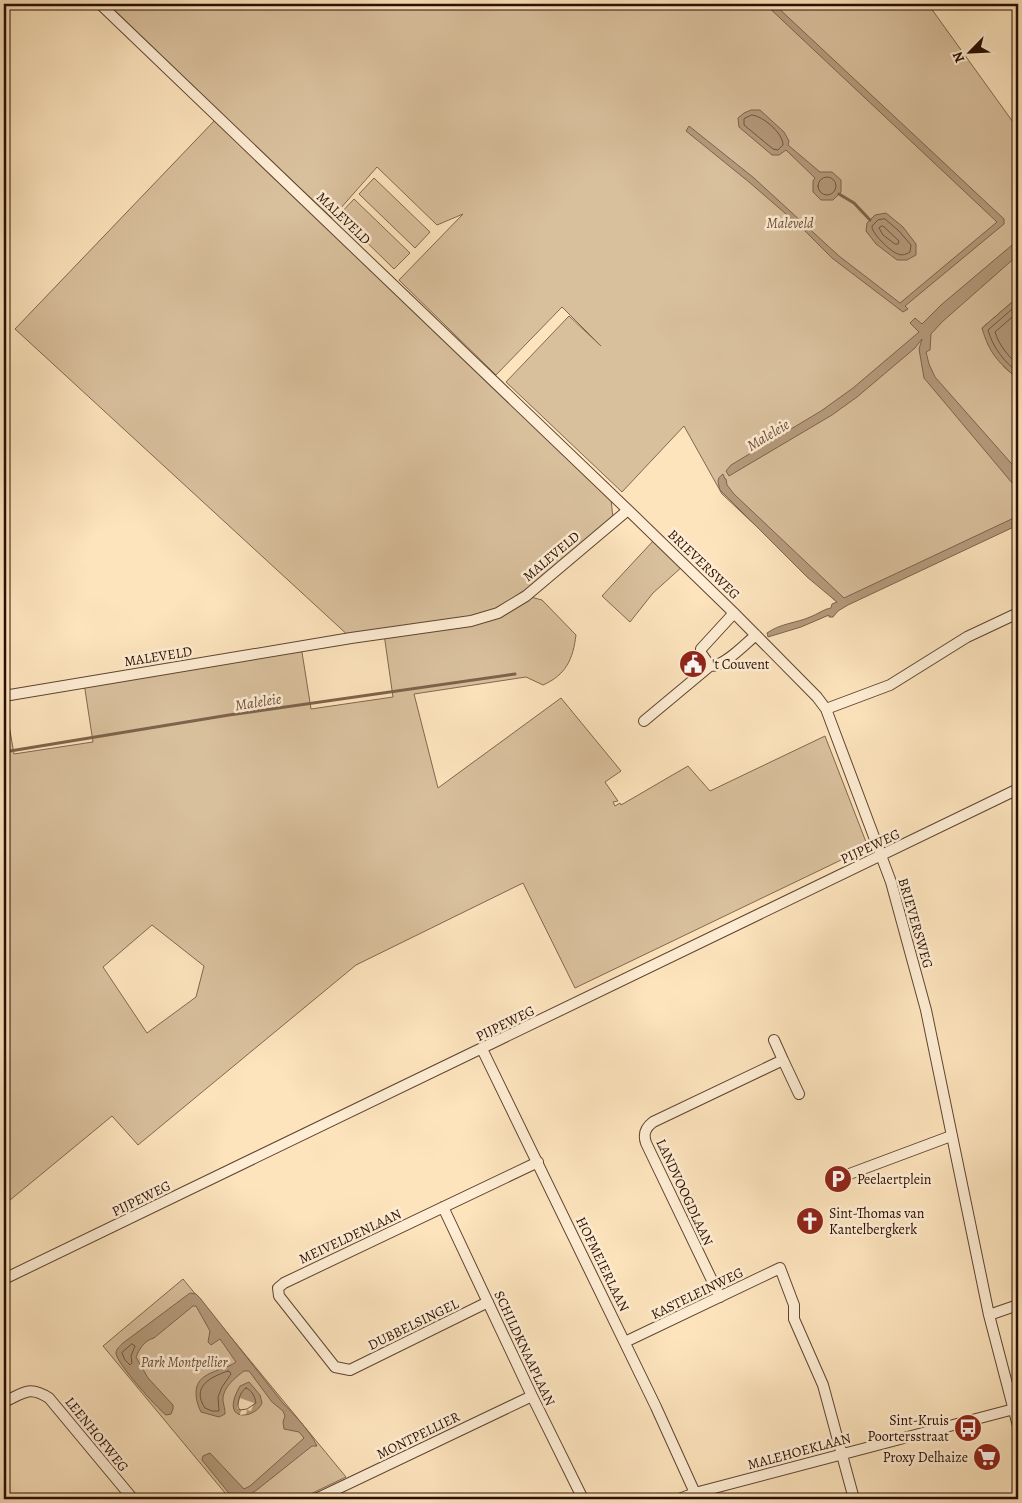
<svg xmlns="http://www.w3.org/2000/svg" width="1022" height="1503" font-family="Alegreya,serif">
  <style>
    .green { fill: #d9c09d; stroke: #82674e; fill-rule: evenodd }
    .water { fill: #b59b7d; stroke: #7d634b }
    .pier { fill: #fde4bd }
    .lines { fill: none; stroke-linecap: round; stroke-linejoin: round }
    .shore { stroke: #70543e; stroke-width: 1 }
    .stream { stroke: #7d634b; stroke-width: 3 }
    .street-casing { stroke: #5f442f; stroke-width: 12 }
    .street { stroke: #feedd4; stroke-width: 10 }
    .labels { text-anchor: middle; stroke-width: 5; stroke-linejoin: round; paint-order: stroke }
    .street-label { font-size: 14px; fill: #2a0e00; stroke: #feedd4 }
    .park-label { font-size: 14px; font-style: italic; fill: #674c37; stroke: #feedd4 }
    .poi-label { font-size: 14px; fill: #2a0e00; stroke: #feedd4; text-anchor: start }
    .water-label { font-size: 15px; font-style: italic; fill: #694d38; stroke: #feedd4 }
  </style>
  <rect width="100%" height="100%" fill="#fde4bd"/>
  <filter id="stains"><feTurbulence type="fractalNoise" baseFrequency=".004" numOctaves="4"/><feColorMatrix values="0 0 0 0 .2 0 0 0 0 .09 0 0 0 0 .02 0 0 0 .5 -.17"/></filter>
  <radialGradient id="worn" r=".72"><stop offset=".6" stop-color="#630" stop-opacity="0"/><stop offset="1" stop-color="#630" stop-opacity=".3"/></radialGradient>
  <path class="green" d="M108,4H928L1018,129V297L982,328L1004,367L1018,379V522L839,604L722,494L684,426L622,492L506,382L569,316L601,346L562,307L496,375L399,280L463,214L437,225L377,167L332,218L221,114Z
    M216,119L611,499L613,518L527,596L542,600L576,635C573,659 566,675 543,685L526,677L414,694L438,788L561,698L621,771L605,782L618,801L613,802L615,806L620,803L621,805L688,766L710,791L825,736L866,842L864,849L575,988L523,883L356,965L138,1145L112,1116L4,1205V696L14,754L93,742L84,683L301,646L311,709L393,697L384,634L351,638L15,329ZM152,925L204,966L196,997L147,1033L103,967Z
    M374,178L430,232L415,248L359,194Z
    M354,199L410,253L394,269L339,215Z
    M654,540L683,566L653,593L630,622L602,596Z
    M183,1279L346,1477L300,1499H230L103,1346Z"/>
  <path class="water" d="M765,4H774L1004,219V224L905,306L908,309L903,312L832,258L801,227L749,182L686,131L689,126L754,178L839,256L900,303L997,222Z
    M751,110H760L784,132L789,141L788,145L820,172H832L841,180V192L833,200H821L813,192V181L815,178L786,150L779,155H772L739,127L738,118L744,113Z
    M886,213L903,227L916,244V255L907,260H897L876,244L866,231L867,223L875,215Z
    M1018,240V255L942,322L931,334L930,350L926,352L929,364L935,377L1018,471V490L924,378L919,349L922,339L915,348L857,397L832,415L729,476L726,471L731,465L821,411L853,388L919,332L910,323L915,318L922,324L941,305Z
    M1018,297V331L1016,333L1018,336V379C998,362 989,353 982,328Z
    M723,474L725,479H726L727,485L734,494L844,598L1018,516V525L848,605L838,611L833,617H829V615L801,627L768,637L767,633C781,623 797,623 810,617C818,614 824,609 831,608L832,604L837,602L807,577L720,490C718,482 716,479 723,474Z
    M190,1293L196,1294L200,1298L282,1402C294,1415 309,1429 317,1446H312L258,1489L248,1496L235,1499L232,1497L202,1460L203,1456L210,1453L244,1489L250,1486L304,1438L299,1432L284,1429L283,1422L285,1416L283,1411L272,1402L249,1371H244C235,1378 222,1388 223,1401C224,1406 225,1409 225,1414L219,1417L201,1412C198,1406 196,1400 196,1393C196,1371 222,1372 236,1362L220,1339L211,1345L208,1342L210,1331L196,1306H193L154,1338C145,1340 139,1349 136,1357L148,1378L173,1405V1409L171,1414L166,1415C157,1408 116,1363 116,1353C116,1349 120,1346 123,1343Z
    M249,1382L260,1395L262,1403C256,1419 218,1424 240,1386Z"/>
  <path class="pier" d="M240,1398L254,1403L251,1411L247,1410L246,1414L240,1415L241,1410L237,1408Z"/>
  <g class="lines">
    <path class="shore" d="M752,115C763,116 783,133 783,145L778,150L773,149L744,125V119Z
      M818 186a9 9 0 1 1 18 0a9 9 0 1 1-18 0Z
      M885,219L899,231L911,245L910,252C907,254 902,256 898,254C891,252 871,233 872,226L878,220Z
      M883,226L899,241L898,244H895L883,235L879,228Z
      M1018,304L988,330C993,348 1004,361 1018,373
      M1018,312L995,332C999,345 1008,356 1018,365
      M132,1344L135,1346L131,1356L132,1363L130,1365L125,1360L122,1353Z
      M228,1371L230,1372L231,1374L222,1387L218,1397L219,1411H212L205,1408C191,1387 210,1377 228,1371Z
      M246,1388C252,1390 255,1397 256,1403L247,1409L240,1410L238,1407C238,1400 240,1392 246,1388Z"/>
    <path class="stream" d="M839,194L854,203L870,220
      M4,752L229,715L515,674"/>
    <g class="street-casing">
      <path id="street" d="M100,4L628,510L734,613L817,697L826,709L891,882L926,1010L989,1315L1018,1426
        M734,613L701,649V653L710,666C724,667 745,644 756,635
        M4,696L351,638L471,621L498,613L526,596L628,510
        M826,709L890,685L967,637L1018,613
        M644,721L710,666
        M774,1040L783,1060
        M482,1049L656,1407L695,1493
        M836,1179L951,1136
        M443,1207L532,1396L583,1499
        M4,1279L1018,789
        M720,1297L646,1143C643,1134 645,1128 653,1122L783,1060L799,1094
        M488,1302L350,1370L335,1367L279,1296L278,1288L284,1283L538,1162
        M989,1315L1018,1305
        M625,1342L780,1268L794,1305V1319L823,1385L854,1499
        M4,1402C24,1393 29,1385 49,1398L133,1499
        M316,1499L532,1396
        M679,1499L695,1493L1014,1409"/>
    </g>
    <use href="#street" class="street"/>
  </g>
  <defs>
    <g id="civic-disc" transform="scale(1.4375)"><circle r="9.5" fill="#8f2418" stroke="#feedd4"/><path d="M-.6-6.5H3V-4.5H.6V-3L4-1V1h2V6H-6V1h2V-1L-.6-3ZM-1.2 2.5V6h2.4V2.5Z" fill="#fff"/></g>
    <g id="parking-disc" transform="scale(1.4375)"><circle r="9.5" fill="#8f2418" stroke="#feedd4"/><path d="M-3.5-5.5H1a3.5 3.5 0 0 1 0 7H-1V5.5H-3.5ZM-1-3.4V-.6H.8a1.4 1.4 0 0 0 0-2.8Z" fill="#fff"/></g>
    <g id="church-disc" transform="scale(1.4375)"><circle r="9.5" fill="#8f2418" stroke="#feedd4"/><path d="M-1.2-6h2.4v3.5h3.3v2.4h-3.3V6h-2.4V-.1h-3.3v-2.4h3.3Z" fill="#fff"/></g>
    <g id="bus-disc" transform="scale(1.4375)"><circle r="9.5" fill="#8f2418" stroke="#feedd4"/><path d="M-5-6H5V4H4V6H2V4H-2V6H-4V4H-5ZM-3.5-4V0h7V-4ZM-3.5 1.2v1.5H-2V1.2ZM2 1.2v1.5H3.5V1.2Z" fill="#fff"/></g>
    <g id="supermarket-disc" transform="scale(1.4375)"><circle r="9.5" fill="#8f2418" stroke="#feedd4"/><path d="M-6-5.5h2.5l.6 2H6L4.5 2H-2.5L-4.4-4H-6ZM-1.5 3.2a1.3 1.3 0 1 0 .1 0ZM3 3.2a1.3 1.3 0 1 0 .1 0Z" fill="#fff"/></g>
  </defs>
  <g fill-rule="evenodd">
    <use href="#civic-disc" x="693" y="664"/>
    <use href="#parking-disc" x="838" y="1179"/>
    <use href="#church-disc" x="810" y="1221"/>
    <use href="#bus-disc" x="968" y="1428"/>
    <use href="#supermarket-disc" x="987" y="1457"/>
  </g>
  <g class="labels">
    <g class="street-label">
      <text transform="translate(344 218) rotate(44)" y="5">MALEVELD</text>
      <text transform="translate(551 556) rotate(-40)" y="5">MALEVELD</text>
      <text transform="translate(704 564) rotate(44)" y="5">BRIEVERSWEG</text>
      <text transform="translate(158 656) rotate(-9)" y="5">MALEVELD</text>
      <text transform="translate(870 846) rotate(-25)" y="5">PIJPEWEG</text>
      <text transform="translate(916 923) rotate(74)" y="5">BRIEVERSWEG</text>
      <text transform="translate(505 1023) rotate(-26)" y="5">PIJPEWEG</text>
      <text transform="translate(685 1192) rotate(65)" y="5">LANDVOOGDLAAN</text>
      <text transform="translate(141 1198) rotate(-26)" y="5">PIJPEWEG</text>
      <text transform="translate(350 1236) rotate(-25)" y="5">MEIVELDENLAAN</text>
      <text transform="translate(603 1264) rotate(64)" y="5">HOFMEIERLAAN</text>
      <text transform="translate(697 1293) rotate(-26)" y="5">KASTELEINWEG</text>
      <text transform="translate(413 1324) rotate(-26)" y="5">DUBBELSINGEL</text>
      <text transform="translate(525 1348) rotate(65)" y="5">SCHILDKNAAPLAAN</text>
      <text transform="translate(97 1434) rotate(51)" y="5">LEENHOFWEG</text>
      <text transform="translate(418 1435) rotate(-26)" y="5">MONTPELLIER</text>
      <text transform="translate(799 1451) rotate(-15)" y="5">MALEHOEKLAAN</text>
    </g>
    <g class="park-label">
      <text x="790" y="228">Maleveld</text>
      <text x="184" y="1367">Park Montpellier</text>
    </g>
    <g class="poi-label">
      <text x="712" y="669">'t Couvent</text>
      <text x="857" y="1184">Peelaertplein</text>
      <text x="829" y="1218">Sint-Thomas van<tspan x="829" dy="16">Kantelbergkerk</tspan></text>
      <text x="949" y="1425" text-anchor="end">Sint-Kruis<tspan x="949" dy="16">Poortersstraat</tspan></text>
      <text x="968" y="1462" text-anchor="end">Proxy Delhaize</text>
    </g>
    <g class="water-label">
      <text transform="translate(768 435) rotate(-31)" y="5">Maleleie</text>
      <text transform="translate(258 702) rotate(-9)" y="5">Maleleie</text>
    </g>
  </g>
  <rect width="1022" height="1503" fill="none" stroke="#fde4bd" stroke-width="20"/>
  <rect x="5" y="5" width="1012" height="1493" fill="none" stroke="#2a0e00" stroke-width="2.5"/>
  <rect x="10" y="10" width="1002" height="1483" fill="none" stroke="#2a0e00"/>
  <g transform="translate(970 52) rotate(246)" stroke="#feedd4" stroke-width="4" paint-order="stroke">
  <path d="M0-4L9 19L0 12L-9 19Z" fill="#2a0e00"/>
  <text y="-8" font-size="14" font-weight="bold" text-anchor="middle" fill="#2a0e00">N</text>
  </g>
  <rect width="100%" height="100%" filter="url(#stains)"/>
  <rect width="100%" height="100%" fill="url(#worn)"/>
</svg>
